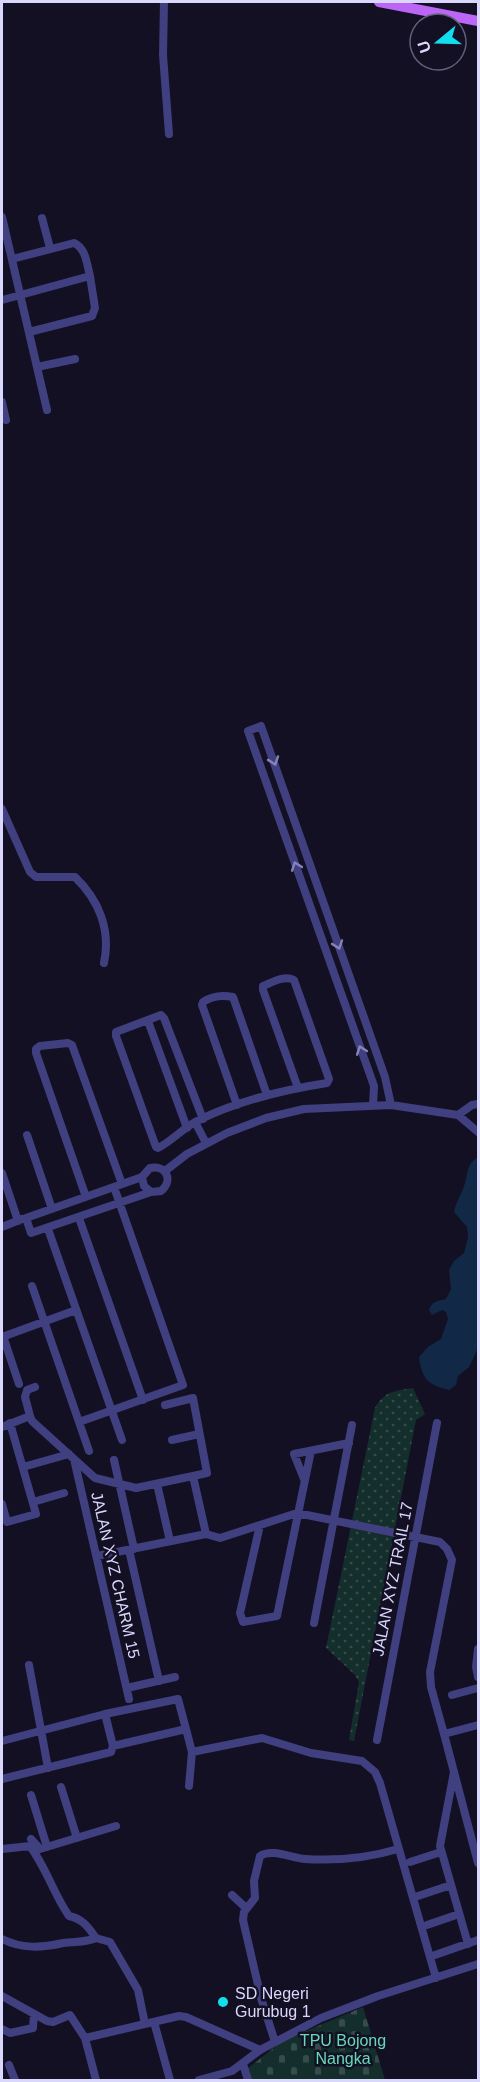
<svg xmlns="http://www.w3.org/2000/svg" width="480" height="2082" font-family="Arial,sans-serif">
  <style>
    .grass { fill: url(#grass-dots) }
    .cemetery { fill: url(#cemetery-stones) }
    .water { fill: #122847 }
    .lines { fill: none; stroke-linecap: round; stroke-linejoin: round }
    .minor { stroke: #403f80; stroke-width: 8 }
    .major { stroke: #bb66f4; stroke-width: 10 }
    .oneway { stroke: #8583b8 }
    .poi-dot { fill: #11deee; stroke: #131024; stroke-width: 2 }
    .labels { text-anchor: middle; stroke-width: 5; stroke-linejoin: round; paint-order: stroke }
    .street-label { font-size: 16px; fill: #dad7fc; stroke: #131024 }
    .poi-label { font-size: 16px; fill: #dad7fc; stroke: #131024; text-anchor: start }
    .park-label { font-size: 16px; fill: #67d8b8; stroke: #131024 }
  </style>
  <defs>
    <pattern id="grass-dots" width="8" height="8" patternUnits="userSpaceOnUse" patternTransform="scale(1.5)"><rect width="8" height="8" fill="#142e2c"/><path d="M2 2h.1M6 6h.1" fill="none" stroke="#364c4c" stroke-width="1.8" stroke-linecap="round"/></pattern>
    <pattern id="cemetery-stones" width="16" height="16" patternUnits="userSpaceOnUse" patternTransform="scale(1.5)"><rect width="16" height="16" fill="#142e2c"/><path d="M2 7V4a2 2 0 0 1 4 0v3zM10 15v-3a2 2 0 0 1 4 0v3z" fill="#364c4c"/></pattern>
  </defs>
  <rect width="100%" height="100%" fill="#131024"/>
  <path class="grass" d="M413,1388L425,1414L416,1420L354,1741L349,1740L359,1682L355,1675L326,1648L375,1408C384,1391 395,1391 413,1388Z"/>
  <path class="cemetery" d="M363,2007L385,2080H244L242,2073L282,2041Z"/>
  <path class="water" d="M478,1158V1348L469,1367L458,1376L456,1385L449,1390C428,1385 422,1379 419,1357L428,1347L441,1339L448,1319L446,1312L442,1310L432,1315L429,1310C432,1301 437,1301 446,1299L451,1289L449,1270L454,1261L464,1253L468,1238L467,1227L454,1212C457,1199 462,1194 465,1183C468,1173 467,1162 478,1158Z"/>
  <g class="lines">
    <path class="minor" d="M164,2L163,55L169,134
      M2,217L47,410
      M42,218L50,248
      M2,300L90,276C87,265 86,248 74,243L12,259
      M29,332L92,316L95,308L90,276
      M37,367L75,359
      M2,402L6,420
      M2,809L30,872L36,877H75C99,900 111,930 104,963
      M148,1021L187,1128
      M237,1105L202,1005L203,1002C212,996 223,995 233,997L267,1095
      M373,1106L374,1086L248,731L261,726L385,1077L391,1105
      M458,1115L472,1105L478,1104
      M203,1119L164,1018L161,1015L116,1032V1036L156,1147L158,1148C172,1141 183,1128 197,1121C237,1101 282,1090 327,1083L329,1079L294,980C284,975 273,982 263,986V990L298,1088
      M195,1122L206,1143
      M27,1135L52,1209
      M165,1171L187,1154L227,1133L266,1118L304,1109L391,1105L458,1115L478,1132
      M2,1173L18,1221
      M142,1177L144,1186L151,1192L161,1191C174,1180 166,1165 150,1168L142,1177L26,1218L31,1233L151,1192
      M86,1197L36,1053V1049L40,1046L68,1043L72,1045L122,1184
      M79,1218L143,1400
      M2,1227L22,1219
      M48,1229L122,1440
      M32,1286L89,1451
      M3,1336L19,1384
      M2,1337L76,1310
      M165,1405L193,1398L207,1473L193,1476
      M30,1416L25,1397L27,1390L35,1387
      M79,1422L183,1385L114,1187
      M2,1427L30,1416L32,1421L95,1478L136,1488L193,1476L206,1534L220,1538L297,1513L440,1542L447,1549L452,1560L430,1672L431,1687L444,1734L478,1725
      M172,1440L199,1434
      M74,1459L129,1699
      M114,1460L134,1549
      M23,1467L69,1454
      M304,1479L294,1454L349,1443
      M157,1484L170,1541
      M33,1502L64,1493
      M2,1504L7,1522L36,1514L10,1423
      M260,1525L240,1613L243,1622L277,1616L311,1451
      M129,1550L159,1681
      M97,1556L206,1534
      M314,1623L352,1425
      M478,1649L476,1667L478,1677
      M29,1665L48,1768
      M127,1688L175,1677
      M452,1695L478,1688
      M186,1729L192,1752L189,1786
      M444,1734L478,1863
      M377,1740L437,1423
      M2,1741L105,1714L178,1699L186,1729L113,1746
      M192,1752L262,1738L311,1753L362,1761L375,1772L380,1783L436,1978
      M454,1772L440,1846L468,1944
      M2,1779L111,1752L113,1746L105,1714
      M61,1787L77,1838
      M31,1795L47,1847
      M31,1839L40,1849L116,1826
      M2,1849L30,1846C47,1869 53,1893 69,1916C83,1919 88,1927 96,1938L110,1942L138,1990L145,2024
      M410,1862L441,1852
      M232,1895L246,1908
      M418,1896L451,1885
      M427,1925L459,1914
      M2,1939C22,1949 41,1948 63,1943C75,1941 85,1943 96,1938
      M435,1955L478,1940
      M2,1996L47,2021L53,2022L70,2015L85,2038L179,2016L186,2017L260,2050
      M154,2022L170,2080
      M2,2029L10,2033L33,2028L34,2014
      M85,2038L96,2080
      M275,2042L261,1998L243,1920L244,1912L255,1898L254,1881L260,1856C272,1848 291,1858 305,1859C336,1861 368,1858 398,1849
      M243,2064L248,2080
      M9,2065L15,2080
      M199,2080L232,2071L260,2050L321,2018L378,1996L478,1964"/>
    <path class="major" d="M379,2L478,21"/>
  </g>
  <defs><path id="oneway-chevron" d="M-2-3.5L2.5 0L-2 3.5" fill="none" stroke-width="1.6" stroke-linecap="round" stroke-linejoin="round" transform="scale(1.5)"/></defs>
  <g class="oneway">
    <use href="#oneway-chevron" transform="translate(274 761) rotate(71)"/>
    <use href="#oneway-chevron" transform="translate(296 866) rotate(-110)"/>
    <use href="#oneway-chevron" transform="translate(338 945) rotate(71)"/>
    <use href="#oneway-chevron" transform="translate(361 1050) rotate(-110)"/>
  </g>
  <circle class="poi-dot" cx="223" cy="2002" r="6"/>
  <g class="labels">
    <g class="street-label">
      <text transform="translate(116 1575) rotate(77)" y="6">JALAN XYZ CHARM 15</text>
      <text transform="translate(392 1579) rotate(-79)" y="6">JALAN XYZ TRAIL 17</text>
    </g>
    <g class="poi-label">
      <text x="235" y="1999">SD Negeri<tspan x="235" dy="18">Gurubug 1</tspan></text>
    </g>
    <g class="park-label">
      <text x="343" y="2046">TPU Bojong<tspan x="343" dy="18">Nangka</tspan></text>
    </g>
  </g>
  <rect width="480" height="2082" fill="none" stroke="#dad7fc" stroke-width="6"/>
  <g transform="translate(438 42) rotate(251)"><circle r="28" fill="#131024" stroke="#63607a" stroke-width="1.5"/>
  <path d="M0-4.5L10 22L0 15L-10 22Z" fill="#11deee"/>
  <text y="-9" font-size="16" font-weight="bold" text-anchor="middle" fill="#dad7fc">U</text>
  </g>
</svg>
